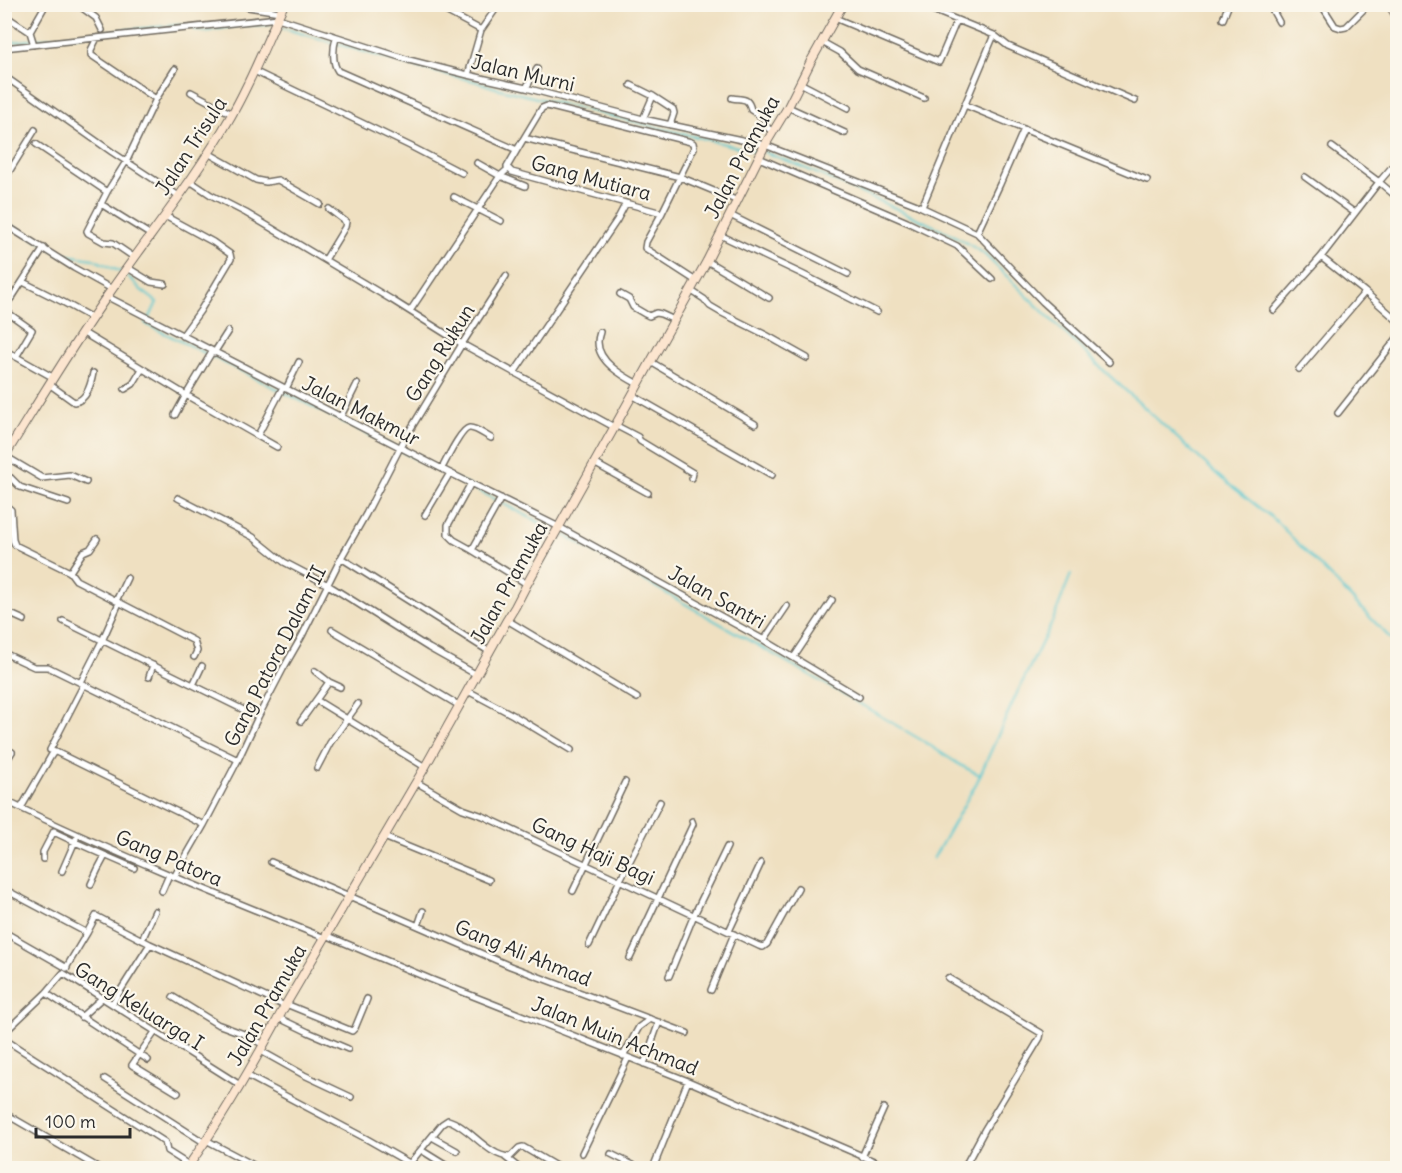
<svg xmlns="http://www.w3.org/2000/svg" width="1402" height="1173" font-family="Delius,sans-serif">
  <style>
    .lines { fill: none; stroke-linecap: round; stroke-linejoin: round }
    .stream { stroke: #5ac7cf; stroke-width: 2 }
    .street-casing { stroke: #706a60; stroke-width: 8 }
    .secondary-casing { stroke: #706a60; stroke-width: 10 }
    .street { stroke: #fff; stroke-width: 5 }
    .secondary { stroke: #fce5cf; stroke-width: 8 }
    .labels { text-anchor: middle; stroke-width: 4.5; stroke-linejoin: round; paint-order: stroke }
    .street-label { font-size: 20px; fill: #2b2b2b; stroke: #fbf7ec }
  </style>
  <rect width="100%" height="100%" fill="#fbf7ec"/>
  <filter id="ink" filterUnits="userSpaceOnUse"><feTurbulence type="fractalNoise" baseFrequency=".0167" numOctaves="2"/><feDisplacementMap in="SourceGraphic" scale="12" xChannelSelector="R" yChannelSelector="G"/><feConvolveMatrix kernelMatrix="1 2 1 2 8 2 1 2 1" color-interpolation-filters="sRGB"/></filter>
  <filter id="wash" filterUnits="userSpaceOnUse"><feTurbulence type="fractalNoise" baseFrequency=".008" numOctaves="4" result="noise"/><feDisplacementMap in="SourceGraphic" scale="24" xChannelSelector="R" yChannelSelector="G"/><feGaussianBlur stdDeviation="1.35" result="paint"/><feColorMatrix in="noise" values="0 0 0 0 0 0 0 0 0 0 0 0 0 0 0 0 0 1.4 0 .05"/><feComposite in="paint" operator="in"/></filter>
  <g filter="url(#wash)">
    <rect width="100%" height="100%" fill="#efe0c1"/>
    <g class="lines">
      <path class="stream" d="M276,26L416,67L474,81L496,88L758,152
        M194,29L204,32L240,25H271
        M4,43L83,34L178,25L186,26
        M764,152L798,165L895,208L955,236L983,253L1100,367L1221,478L1275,520L1398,646
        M4,221L61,254L93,259L121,272
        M126,275L133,281L141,290L157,302L151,315L145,323L148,325L376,438L554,530
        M559,532L838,691L923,741L960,765L980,775
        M933,859L977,782L1017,693L1053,620L1071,574"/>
    </g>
  </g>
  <g filter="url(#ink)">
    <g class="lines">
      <g class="street-casing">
        <path id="street" d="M77,4L96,18L102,30
          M918,4L994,35L1008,46L1135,101
          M1269,4L1279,22
          M1321,4L1335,26L1341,28L1346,27L1369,4
          M248,7L280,12
          M440,8L481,30
          M4,15L30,32
          M835,18L939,62L957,20
          M1223,19L1229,4
          M97,38L91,50V55L156,99L127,160L107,192L87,231L88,233L104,242L113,243L135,258
          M336,38C333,48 332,63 338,71L517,150
          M822,42L840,52L858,69L924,98
          M34,45L30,32L46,4
          M4,48L278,18L409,60L468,75L526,88L643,119L765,145L917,205L977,233L1043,302L1109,362
          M4,59L7,63L4,70
          M254,71L410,146L462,173
          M468,75L481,30L495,10L497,4
          M4,76L112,152L179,196
          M800,83L848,108
          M631,85L653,96L643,119
          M526,88L537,69
          M191,92L232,114
          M653,96L673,109L674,113L670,125
          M732,98C744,100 748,97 751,110L765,119L764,125L773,132
          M156,99L175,69
          M965,105L1147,180
          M788,107L845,133
          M524,138L507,167L512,172L662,213L694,148L693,143L691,142L547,106L542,108L524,138L680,177L738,201
          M36,144L107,192
          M208,153L256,180L266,182L278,180L320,204
          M759,158L907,222L957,246L992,279
          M1398,160L1379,182L1398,198
          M477,163L500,176L525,186
          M1305,177L1355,213
          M4,180L35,130
          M190,181L211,195L246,213L392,300L462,344L614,427
          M454,197L501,221
          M101,204L151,235
          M922,207L994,35
          M662,213L646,242L645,248L696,281
          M730,215L848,274
          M165,216L213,242L230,254L231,259L200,311L182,336
          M4,224L74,268L112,289
          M977,233L1000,184L1024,129
          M720,235L802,274L877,312
          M1321,257L1365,292L1398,321
          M325,260L345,227L346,222L329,209
          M707,261L769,298
          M128,268L151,282L165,284
          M23,282L63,302L92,318
          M690,290L704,299L710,306L722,313L766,335L807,358
          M620,294L629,299L633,307L645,314L649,316L656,313L661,314L674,320
          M106,296L450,473L559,527L764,640L859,697
          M4,306L13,296L44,248
          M4,310L32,330L16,357
          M1274,310L1321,257L1379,182L1332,147
          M410,311L500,176L508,169
          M82,332L186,395L175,415
          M600,332C599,335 598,338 598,342C598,362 623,376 638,384
          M4,350L54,378
          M212,352L186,395L277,447
          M214,353L228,331
          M651,362L755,424
          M1299,369L1365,292
          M514,373L617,220L626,203
          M49,384L74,402C87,401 91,384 93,373
          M125,389L133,384L142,369
          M286,389L299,362
          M632,395L772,475
          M1338,413L1398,337
          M341,416L357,384
          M615,425L638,437L640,441L693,473L692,478
          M258,435L283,387
          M5,456L42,478L70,475L86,482
          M594,463L648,493
          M442,468C446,461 461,429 469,428C475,427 485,435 491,438
          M4,475L11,478L20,487L68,503
          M471,483L448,525V534L454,540L472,550
          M178,498L253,537L284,562L328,585L429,648L477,675
          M501,498L472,550L527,584
          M4,504L11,510L13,540L15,545L70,572L76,580L194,641L197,651L194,657
          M425,515L450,473
          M341,558L490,652
          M70,572L83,552L90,549L97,539
          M116,601L127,578
          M4,611L24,620
          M507,620L637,698
          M63,621L258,717
          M332,630L460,706
          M764,640L787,606
          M4,653L34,667H48L238,760
          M794,657L832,600
          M149,677L153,665
          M81,682L102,641L119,603
          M329,682L340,687
          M193,685L202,666
          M468,691L513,715L571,750
          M316,700L425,767
          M301,721L329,682L315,671
          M55,752L50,750L84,684
          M4,765L12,752
          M317,768L330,743L358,704
          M416,782L463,809L483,816L570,857L759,946L763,947L767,944L798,888
          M4,800C109,851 217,895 325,938
          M21,808L51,756L53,753L56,752L204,825
          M54,832C80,845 107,856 134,868
          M384,837L489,880
          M43,859V852L54,831
          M271,862L510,966L687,1033
          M62,871L76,839
          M174,877L204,825L238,760L258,717L283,669L302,636L341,558L366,514L404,440L462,344L506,276
          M91,884L98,869L105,856
          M4,889L87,933L96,916L150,944L285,1006
          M162,891L169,875
          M573,891L625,782
          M418,926L423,911
          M729,931L761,863
          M4,932L67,968
          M326,935L430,979L688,1081L890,1168
          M142,940L155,911
          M589,945L620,880L660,802
          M630,958L693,824L692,821
          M66,968L87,933
          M669,976L694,915L727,847
          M948,978L1041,1033L1040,1038L985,1129L964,1168
          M711,990L734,934
          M46,993L148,1060
          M173,997L217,1024L244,1034L264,1045
          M112,1004L150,944
          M286,1004L352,1031L355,1028L367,999
          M81,1017L102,998
          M279,1018L308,1032L348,1049
          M155,1032L132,1065L178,1093
          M4,1033L46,993L63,973L240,1085
          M4,1039L165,1142L167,1151L189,1165
          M261,1051L304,1075L351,1097
          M623,1056L639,1027L650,1019
          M644,1064L659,1022
          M246,1075L365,1138L418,1168
          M105,1079L205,1143
          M4,1113L99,1168
          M432,1137L457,1151
          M206,1140L259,1168
          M421,1150L450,1168
          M582,1153L628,1058
          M611,1154L639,1168
          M505,1157L519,1168
          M862,1157L884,1108
          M410,1163L442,1124L448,1120C469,1126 487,1156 510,1157L519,1148L523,1147L559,1168
          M4,1166L8,1168
          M653,1168L688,1081"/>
      </g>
      <g class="secondary-casing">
        <path id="secondary" d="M1389,4L1398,18
          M4,457C39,401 72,345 110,292C151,233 196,178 231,116C252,80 266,42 284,4
          M187,1168C224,1116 256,1060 286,1004L425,767L507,620L515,607L527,584L707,261L765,145L788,107L811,61L843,4"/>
      </g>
      <use href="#street" class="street"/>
      <use href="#secondary" class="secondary"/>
    </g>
  </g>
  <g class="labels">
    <g class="street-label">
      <text transform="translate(523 73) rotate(13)" y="7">Jalan Murni</text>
      <text transform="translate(191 146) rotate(-57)" y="7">Jalan Trisula</text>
      <text transform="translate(742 157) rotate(-62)" y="7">Jalan Pramuka</text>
      <text transform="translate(591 178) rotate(15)" y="7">Gang Mutiara</text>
      <text transform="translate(440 353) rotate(-58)" y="7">Gang Rukun</text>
      <text transform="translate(361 411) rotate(27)" y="7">Jalan Makmur</text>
      <text transform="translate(509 583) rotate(-61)" y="7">Jalan Pramuka</text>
      <text transform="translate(717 597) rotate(29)" y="7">Jalan Santri</text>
      <text transform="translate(275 656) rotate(-63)" y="7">Gang Patora Dalam II</text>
      <text transform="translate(593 851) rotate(25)" y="7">Gang Haji Bagi</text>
      <text transform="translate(169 858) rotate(23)" y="7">Gang Patora</text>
      <text transform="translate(523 953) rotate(22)" y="7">Gang Ali Ahmad</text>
      <text transform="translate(267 1005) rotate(-60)" y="7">Jalan Pramuka</text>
      <text transform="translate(139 1006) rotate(32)" y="7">Gang Keluarga I</text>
      <text transform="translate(615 1036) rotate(22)" y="7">Jalan Muin Achmad</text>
    </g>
  </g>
  <rect width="1402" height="1173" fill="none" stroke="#fbf7ec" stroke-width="24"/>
  <path d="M36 1128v9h94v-9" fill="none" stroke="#2b2b2b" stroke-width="3"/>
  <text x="45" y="1128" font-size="18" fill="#2b2b2b" stroke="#fbf7ec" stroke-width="4.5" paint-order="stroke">100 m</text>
</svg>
